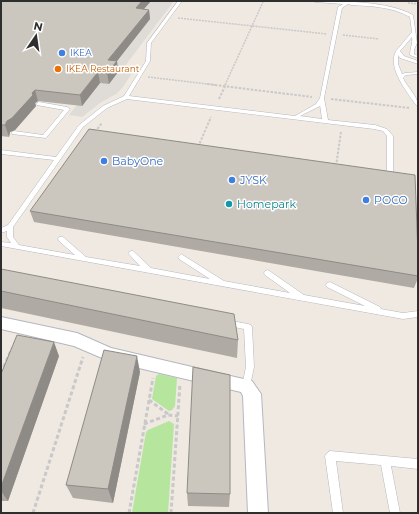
<svg xmlns="http://www.w3.org/2000/svg" width="419" height="514" font-family="Montserrat,sans-serif">
  <style>
    .green { fill: #b6e59e }
    .plaza { fill: #dfdcd8 }
    .lines { fill: none; stroke-linecap: round; stroke-linejoin: round }
    .service-casing { stroke: #b4b7c1; stroke-width: 1 }
    .minor-casing { stroke: #b4b7c1; stroke-width: 2 }
    .path-far2 { stroke: #c9c9c9; stroke-width: 1.5; stroke-dasharray: 2 1; stroke-linecap: butt }
    .path-far1 { stroke: #c9c9c9; stroke-width: 2; stroke-dasharray: 2.5 1.5; stroke-linecap: butt }
    .path { stroke: #c9c9c9; stroke-width: 3; stroke-dasharray: 4 2.5; stroke-linecap: butt }
    .service { fill: #fff; fill-rule: evenodd }
    .minor { fill: #fff; fill-rule: evenodd }
    .wall { fill: #afaba4 }
    .shaded-wall { fill: #8e8b86 }
    .building { fill: #cbc7bf; stroke: #8e8b86 }
    .shop-dot { fill: #3f7fe0; stroke: #fff; stroke-width: 1.5 }
    .food-dot { fill: #e8710a; stroke: #fff; stroke-width: 1.5 }
    .culture-dot { fill: #0f9aa8; stroke: #fff; stroke-width: 1.5 }
    .labels { text-anchor: middle; stroke-width: 3; stroke-linejoin: round; paint-order: stroke }
    .far-shop-label { font-size: 9px; fill: #366cbe; stroke: #fff; text-anchor: start }
    .far-food-label { font-size: 9px; fill: #c56008; stroke: #fff; text-anchor: start }
    .shop-label { font-size: 11px; fill: #366cbe; stroke: #fff; text-anchor: start }
    .culture-label { font-size: 11px; fill: #0d838f; stroke: #fff; text-anchor: start }
  </style>
  <rect width="100%" height="100%" fill="#efe9e1"/>
  <path class="green" d="M159,374L177,378L175,406L172,410L169,411L152,399L156,376Z
    M169,421L174,424L168,513H132L146,432L148,430Z"/>
  <path class="plaza" d="M157,1H174L125,66L132,73L123,87L116,94L100,103L82,117L69,115L77,105L82,106L109,70L137,18L150,2Z"/>
  <g class="lines">
    <g class="service-casing">
      <path id="service" d="M178,1H182L151,43L150,61L129,96L295,116L316,104L320,98L338,7L343,4L315,2L313,1C342,1 388,1 413,15L417,43L414,50V54L418,56V58L410,55C410,48 413,44 412,37L400,51L404,56L418,61V64L400,58L398,55V64L402,74L405,73L418,72V74L406,75L403,78C407,87 418,96 418,106L416,105C407,92 387,68 396,51L412,32L410,17C393,7 371,6 351,5L348,4L342,8L324,98L328,120L375,125L387,129L393,136V174L390,176L387,174V136L383,131L374,129L127,99L107,108L83,127L13,227V237L19,245L75,255L59,241L58,239L59,237H63L86,257L140,266L128,253L131,251H133L151,268L210,279L179,259L178,257L181,254L224,281L290,293L265,275L264,273L265,271L268,270L304,295L365,306L327,287L326,285L327,283L330,282L380,307L381,309L403,313L418,311V317L403,319L1,246V242L11,243L7,237V231L1,233V228L8,225L54,160L1,154V150L56,157L79,125L103,106L124,96L146,61L147,43ZM320,105L322,119L300,116L320,106Z
        M39,102L67,107L70,109L46,138L12,134L11,133L14,131L43,135L64,110L37,105L36,104Z
        M227,320L248,324L251,325L252,327L254,367L250,386L249,389L246,390L243,389L242,386L246,367L244,329L224,325L223,323L224,321Z
        M330,451L418,459V469L391,466L400,513H390L381,465L336,461L343,513H333L325,456L327,453Z"/>
    </g>
    <g class="minor-casing">
      <path id="minor" d="M1,317L77,333L111,348L252,381L261,394L268,513H248L243,396L241,392L109,361L74,346L1,329Z"/>
    </g>
    <path class="path-far2" d="M408,3L418,4
      M178,18L327,34
      M343,35L379,39
      M148,77L216,85
      M225,85L263,2"/>
    <path class="path-far1" d="M207,84L312,97
      M219,99L226,84
      M331,99L410,108
      M95,132L102,123
      M198,147L211,117
      M336,166L341,132"/>
    <path class="path" d="M1,373L12,348
      M149,400L168,414
      M144,424L168,415L178,416
      M33,513L83,357
      M129,513L153,378
      M171,513L180,384"/>
    <use href="#service" class="service"/>
    <use href="#minor" class="minor"/>
  </g>
  <path class="wall" d="M1,1H151L144,9L149,10L150,19L117,61L118,72L109,84L100,83L82,106L38,101L35,103L36,106L15,130L10,132L9,137L1,136Z
    M404,1H416V2Z
    M30,211L418,255V278L414,288L34,222Z
    M1,269L238,340L237,358L1,308Z
    M59,356L8,501H1V374Z
    M140,372L113,503L73,498L66,485Z
    M187,493L230,494L229,507L188,506Z"/>
  <path class="shaded-wall" d="M142,1H151L136,18V8Z
    M149,10L150,19L117,61L118,72L109,84L107,73L108,60Z
    M98,72L100,83L82,106L80,95Z
    M35,90L38,101L35,103L36,106L15,130L10,132L9,137L5,125L7,121L32,93Z
    M54,342L59,356L8,501L1,491V487Z
    M137,356L140,372L113,503L108,489Z"/>
  <path class="building" d="M1,1H142L136,8L149,10L108,60L117,61L107,73L98,72L80,95L35,90L32,93L33,95L12,118L7,121L5,125H1Z
    M89,129L415,175L418,255V276L30,211Z
    M1,269L234,314L238,340L1,291Z
    M17,335L54,342L1,487V374Z
    M104,350L137,356L108,489L66,485Z
    M193,367L230,375V494L187,493Z"/>
  <g class="shop-dot">
    <circle cx="62" cy="53" r="4"/>
    <circle cx="104" cy="161" r="4"/>
    <circle cx="232" cy="180" r="4"/>
    <circle cx="366" cy="200" r="4"/>
  </g>
  <circle class="food-dot" cx="58" cy="69" r="4"/>
  <circle class="culture-dot" cx="229" cy="204" r="4"/>
  <g class="labels">
    <g class="far-shop-label">
      <text x="70" y="56">IKEA</text>
    </g>
    <g class="far-food-label">
      <text x="66" y="72">IKEA Restaurant</text>
    </g>
    <g class="shop-label">
      <text x="112" y="165">BabyOne</text>
      <text x="240" y="184">JYSK</text>
      <text x="374" y="204">POCO</text>
    </g>
    <g class="culture-label">
      <text x="237" y="208">Homepark</text>
    </g>
  </g>
  <rect width="419" height="514" fill="none" stroke="#2e2e2e" stroke-width="4"/>
  <g transform="translate(36 36) rotate(13)" stroke="#ffffff" stroke-width="3" paint-order="stroke">
  <path d="M0-3L7 15L0 10L-7 15Z" fill="#2e2e2e"/>
  <text y="-6" font-size="11" font-weight="bold" text-anchor="middle" fill="#2e2e2e">N</text>
  </g>
</svg>
